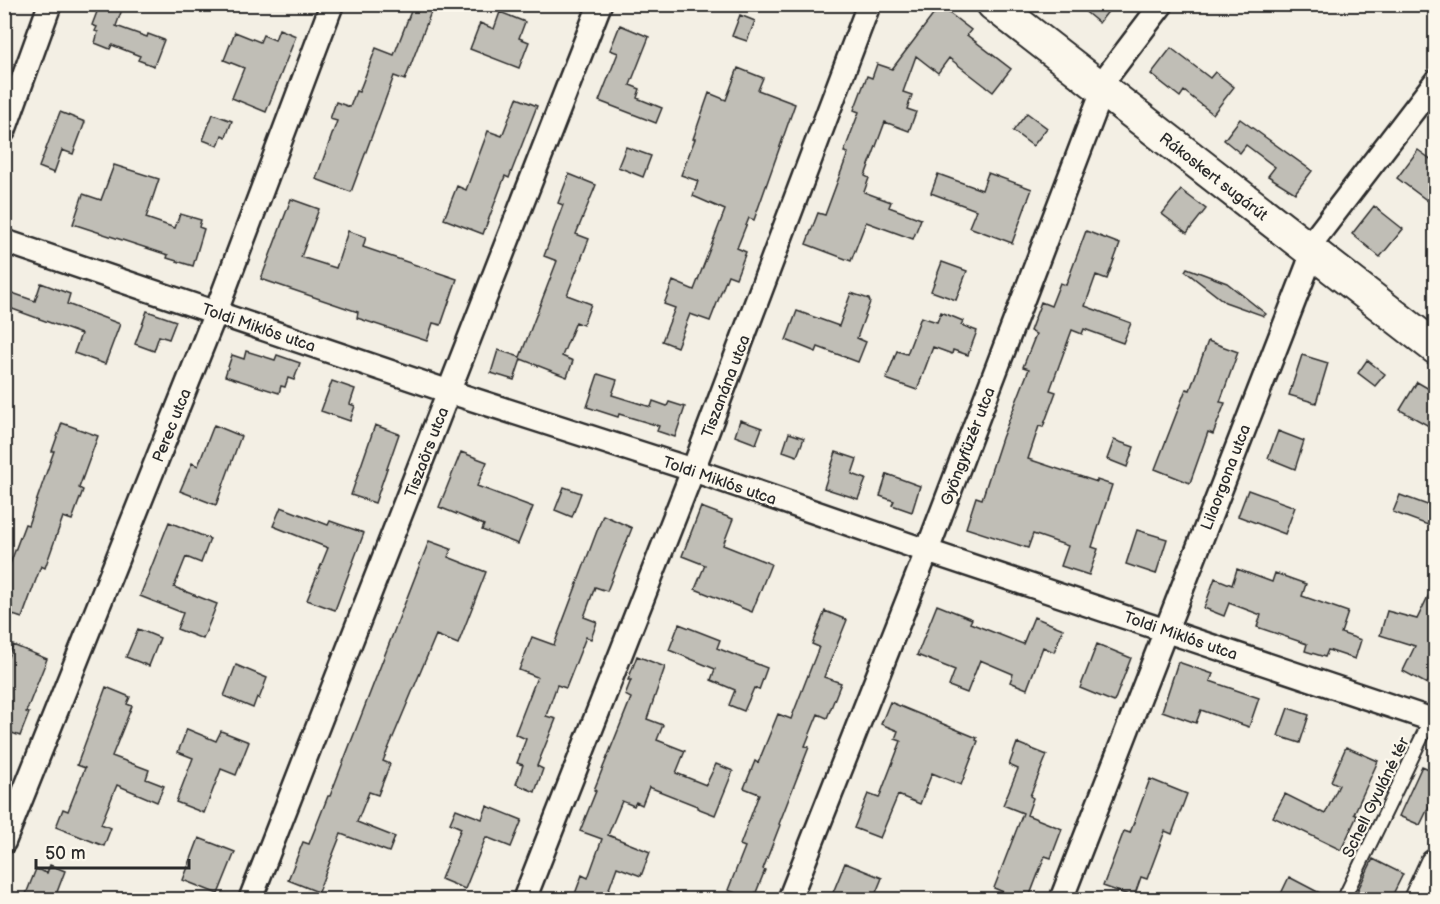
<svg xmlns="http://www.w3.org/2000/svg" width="1440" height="904" font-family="'Balsamiq Sans',sans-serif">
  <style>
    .building { fill: #c0beb6; stroke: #2b2b2b; stroke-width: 1.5 }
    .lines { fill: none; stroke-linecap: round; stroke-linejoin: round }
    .lane-casing { stroke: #2b2b2b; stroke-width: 16 }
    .street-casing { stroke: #2b2b2b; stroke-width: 27 }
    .secondary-casing { stroke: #2b2b2b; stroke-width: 36 }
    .lane { stroke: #fbf7ec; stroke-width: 12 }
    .street { stroke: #fbf7ec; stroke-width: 22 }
    .secondary { stroke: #fbf7ec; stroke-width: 32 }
    .labels { text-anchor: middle; stroke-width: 4.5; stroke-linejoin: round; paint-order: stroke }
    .street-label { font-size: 16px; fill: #2b2b2b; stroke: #fbf7ec }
  </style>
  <rect width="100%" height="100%" fill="#f3efe4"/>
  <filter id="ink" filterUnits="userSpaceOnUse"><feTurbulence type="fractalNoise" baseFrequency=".0167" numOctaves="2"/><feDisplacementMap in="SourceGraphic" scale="12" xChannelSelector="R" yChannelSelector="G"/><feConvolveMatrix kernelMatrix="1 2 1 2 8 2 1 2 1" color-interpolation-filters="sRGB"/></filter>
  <g filter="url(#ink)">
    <path class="building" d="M100,4H124L116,26L147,37L148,34L164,40L154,66L138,60L140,56L112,45L110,49L95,43L98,32L95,31L97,27L92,25Z
      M1076,4H1114L1099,23Z
      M413,6L431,12L405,80L394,76L351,192L316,179L337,121L330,119L336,102L350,107L356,91L359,92L376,48L394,55Z
      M940,6L971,30L967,35L1011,69L993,92L949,58L938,73L916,56L903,92L912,95L907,109L916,112L909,131L885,122L865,176L869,178L864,192L891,202L889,207L921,219L913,239L866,222L851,261L806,244L818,213L825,215L848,153L844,152L859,112L854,110L867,76L872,78L877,64L892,69Z
      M500,12L525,22L519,38L529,42L519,68L470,49L480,23L494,29Z
      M740,15L755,21L747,41L732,36Z
      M620,25L649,37L630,85L640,89L637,98L662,108L656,123L599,101L618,53L610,50Z
      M279,29L296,36L266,112L232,98L244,68L224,60L235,32L260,42L263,35L275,40Z
      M1171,48L1210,78L1215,72L1234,87L1213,114L1184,91L1180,97L1151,74Z
      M738,68L763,78L758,90L795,104L754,220L749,218L737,248L746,252L736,278L728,275L710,321L690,314L677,347L662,341L675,308L664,304L673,281L694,290L725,210L693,196L698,181L681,175L695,139H693L709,93L726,100Z
      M517,98L537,106L509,178L505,176L483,234L444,219L457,186L466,190L488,131L502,136Z
      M60,112L85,122L73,154L62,150L54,173L39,167Z
      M1027,113L1047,128L1033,146L1013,131Z
      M213,114L232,121L226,137L222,135L218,146L203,140Z
      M1240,119L1312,171L1295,193L1268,176L1275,167L1246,145L1240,153L1224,140Z
      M626,147L651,156L643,177L618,167Z
      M1418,150L1436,163V207L1397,178Z
      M114,165L159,179L146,218L175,228L180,214L201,220L199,227L204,229L193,266L167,258L168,255L73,224L83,194L101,200Z
      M988,173L1032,189L1012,243L969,227L976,210L931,193L938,174L982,190Z
      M569,174L596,185L576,234L589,239L567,295L591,304L583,325L576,322L562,356L573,361L567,377L521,359L514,380L491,373L498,350L520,357L557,261L544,256L563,205L558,203Z
      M1181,190L1206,209L1187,233L1162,214Z
      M291,199L319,209L301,257L336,268L348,231L366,237L363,247L457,279L441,325L433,323L427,341L357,318L358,312L261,279Z
      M1374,206L1403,229L1380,257L1352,234Z
      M1086,231L1120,244L1107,279L1096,275L1085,306L1131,323L1123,343L1084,329L1082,334L1072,330L1050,390L1056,392L1043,427L1039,426L1028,459L1097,482V480L1112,485L1092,547L1098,549L1089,575L1061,566L1068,546L1033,534L1028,548L966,528L976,497L982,499L1002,438L1029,369L1023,367L1036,334L1030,331L1041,302L1051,306L1060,283L1066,285Z
      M942,262L967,271L956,300L931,291Z
      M1187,268L1227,283L1266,314L1264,316L1225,302L1185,271Z
      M41,283L70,294L67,304L120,324L105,364L74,353L81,334L4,306V290L35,301Z
      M851,293L869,299L870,302L857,338L866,342L858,362L818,347L816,352L786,340L797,311L839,326Z
      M147,311L176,321L169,339L159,336L154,351L135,344Z
      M941,312L963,321L961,325L977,331L968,355L953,350L952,354L933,347L917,390L886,379L897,351L907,354L921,317L937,322Z
      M1208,341L1238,352L1220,402L1225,403L1213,434L1208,432L1190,483L1155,469L1186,389L1190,390Z
      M246,351L275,360L277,355L300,363L294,380L288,378L285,387L281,386L279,393L225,376L232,355L244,359Z
      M1302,355L1328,363L1316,403L1289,395Z
      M1367,360L1385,374L1375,386L1358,373Z
      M598,374L617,380L612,395L651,407L653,401L667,406L669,402L685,407L675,437L657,431L659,426L619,414L618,417L587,407Z
      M332,381L355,389L350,404L355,406L350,421L321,411Z
      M1417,382L1436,393V430L1400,410Z
      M740,420L762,428L756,444L735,436Z
      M62,423L98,436L79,488L83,490L72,520L63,517L45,568L41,566L22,618L4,612V580L25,524L28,525L54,451H52Z
      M214,425L241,436L216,505L180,491L192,463L198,466Z
      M375,425L399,434L375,503L351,495Z
      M1278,431L1304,441L1295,469L1268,458Z
      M789,433L804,438L797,456L783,451Z
      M1114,440L1134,447L1127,467L1107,459Z
      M461,452L487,462L477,486L533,507L518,544L482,530L484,525L439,507Z
      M836,452L857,459L852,474L866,479L858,499L824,488Z
      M887,474L920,486L912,512L892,505L894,501L880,496Z
      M564,487L581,493L572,517L555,510Z
      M1248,490L1295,507L1285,534L1238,516Z
      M1400,495L1436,508V528L1393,512Z
      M281,507L328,525L330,521L364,533L335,610L307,600L328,548L273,526Z
      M701,507L733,519L723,545L771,564L752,612L695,589L705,565L682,556Z
      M603,515L632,528L607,591L595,587L584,617L597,622L591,639L586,637L566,688L557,685L546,716L556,719L537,766L543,769L535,792L516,784L523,765L517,763L526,739L515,734L537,677L519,670L532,637L554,645Z
      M169,522L210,539L201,563L186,557L174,587L217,604L203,639L177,629L183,613L140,596Z
      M1137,530L1167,539L1156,574L1126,564Z
      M429,541L451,549L448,557L486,572L458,644L436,635L383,761L390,764L378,795L369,792L357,822L395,837L389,852L341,834L318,892L288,880L303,842L309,844L328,796H330Z
      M1237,569L1272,582L1275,573L1306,584L1302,596L1348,612L1341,633L1361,640L1355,659L1328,650L1325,657L1305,651L1307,644L1257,627L1261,615L1229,603L1224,616L1204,608L1215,578L1232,585Z
      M1436,580V667L1427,684L1403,671L1415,646L1380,635L1387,611L1417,619Z
      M937,605L972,619L970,623L1023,644L1034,617L1063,629L1054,652L1043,647L1027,689L1010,682L1013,674L980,660L967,693L949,686L955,670L917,655Z
      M825,611L847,620L824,677L841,683L827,718L818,714L805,746L809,747L779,824L780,825L763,869L765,870L753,900L728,890L745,847L740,845L759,794L744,788L755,761L758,763L778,714L791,719L819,647L812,644Z
      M679,624L720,640L717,648L767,668L759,690L754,688L744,711L729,705L735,690L711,680L715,669L669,650Z
      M138,629L160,638L149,666L126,657Z
      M1097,644L1131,658L1114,702L1080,688Z
      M13,645L47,659L26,712L29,713L20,736L4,730V666Z
      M637,656L665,667L647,719L663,725L657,740L685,751L676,773L706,785L716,764L733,771L715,815L697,808V806L649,787L642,805L636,802L634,806L622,801L608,835L650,852L641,876L617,867L605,900H587L575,894L582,875L588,878L602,839L580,831L596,791L594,790L631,698L625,695L631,680H628Z
      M1178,662L1213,674L1210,681L1259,698L1249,727L1201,710L1196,723L1162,711Z
      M236,665L267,678L259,699L257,697L253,708L224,696Z
      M106,687L130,697L127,704L132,706L112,756L149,770L146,779L164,786L157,802L117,785L101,824L111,828L104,846L56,827L63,809L68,811L85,768L77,765Z
      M890,702L977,738L976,740L978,741L961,785L932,773L920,804L898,795L880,838L854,828L868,794L879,798L901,741L895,739L898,731L881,724Z
      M1288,708L1309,715L1300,743L1278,736Z
      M187,729L216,741L221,731L249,742L236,775L221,769L204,813L176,802L193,758L178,752Z
      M1017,743L1047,755L1030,796L1033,798L1027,815L1062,829L1051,858L1045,856L1028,900H1022L994,888L1023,813L1003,805L1018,769L1009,765Z
      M1346,747L1378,761L1354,814L1357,816L1341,850L1273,817L1285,794L1325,814L1339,785L1331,781Z
      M1422,766L1436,772V792L1420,825L1399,816Z
      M1150,779L1187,794L1172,834L1165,831L1147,879L1141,877L1134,897L1103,886L1124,831L1130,833Z
      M487,806L522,820L511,847L486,837L465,889L441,879L461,828L450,823L456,809L482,819Z
      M199,838L235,852L218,894L183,880Z
      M1373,859L1403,874L1390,900H1353Z
      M845,863L882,878L873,900H830Z
      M50,865L65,871L54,900H41L26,894L36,869L47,873Z
      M1289,877L1333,900H1278Z"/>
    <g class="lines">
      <g class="lane-casing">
        <path id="lane" d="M1343,900L1436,708"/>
      </g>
      <g class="street-casing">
        <path id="street" d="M4,131L50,4
          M4,241L450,392L693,470L927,551L1436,721
          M4,842L216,312L332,4
          M250,900L600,4
          M524,900L693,470L869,4
          M789,900L927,551L1099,100V87L1162,4
          M1061,900L1308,265L1310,249L1317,236L1436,81"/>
      </g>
      <g class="secondary-casing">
        <path id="secondary" d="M993,4L1436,348
          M1420,900L1436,865"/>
      </g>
      <use href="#lane" class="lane"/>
      <use href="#street" class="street"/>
      <use href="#secondary" class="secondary"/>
    </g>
  </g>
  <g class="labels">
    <g class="street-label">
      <text transform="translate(1214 176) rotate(38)" y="6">Rákoskert sugárút</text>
      <text transform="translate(259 327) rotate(19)" y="6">Toldi Miklós utca</text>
      <text transform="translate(725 386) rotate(-69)" y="6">Tiszanána utca</text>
      <text transform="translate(171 425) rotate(-68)" y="6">Perec utca</text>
      <text transform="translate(967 446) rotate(-69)" y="6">Gyöngyfüzér utca</text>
      <text transform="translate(426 452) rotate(-69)" y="6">Tiszaörs utca</text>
      <text transform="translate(1225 477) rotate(-69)" y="6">Lilaorgona utca</text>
      <text transform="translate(720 480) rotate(19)" y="6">Toldi Miklós utca</text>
      <text transform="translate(1181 635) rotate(19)" y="6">Toldi Miklós utca</text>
      <text transform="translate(1375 797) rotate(-64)" y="6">Schell Gyuláné tér</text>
    </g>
  </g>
  <rect width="1440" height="904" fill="none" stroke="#fbf7ec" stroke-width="24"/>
  <rect x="12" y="12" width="1416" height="880" fill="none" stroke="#2b2b2b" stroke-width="2" filter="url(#ink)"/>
  <path d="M36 859v9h153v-9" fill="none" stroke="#2b2b2b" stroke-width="3"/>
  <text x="45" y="859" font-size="18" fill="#2b2b2b" stroke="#fbf7ec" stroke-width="4.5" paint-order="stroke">50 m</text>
</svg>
